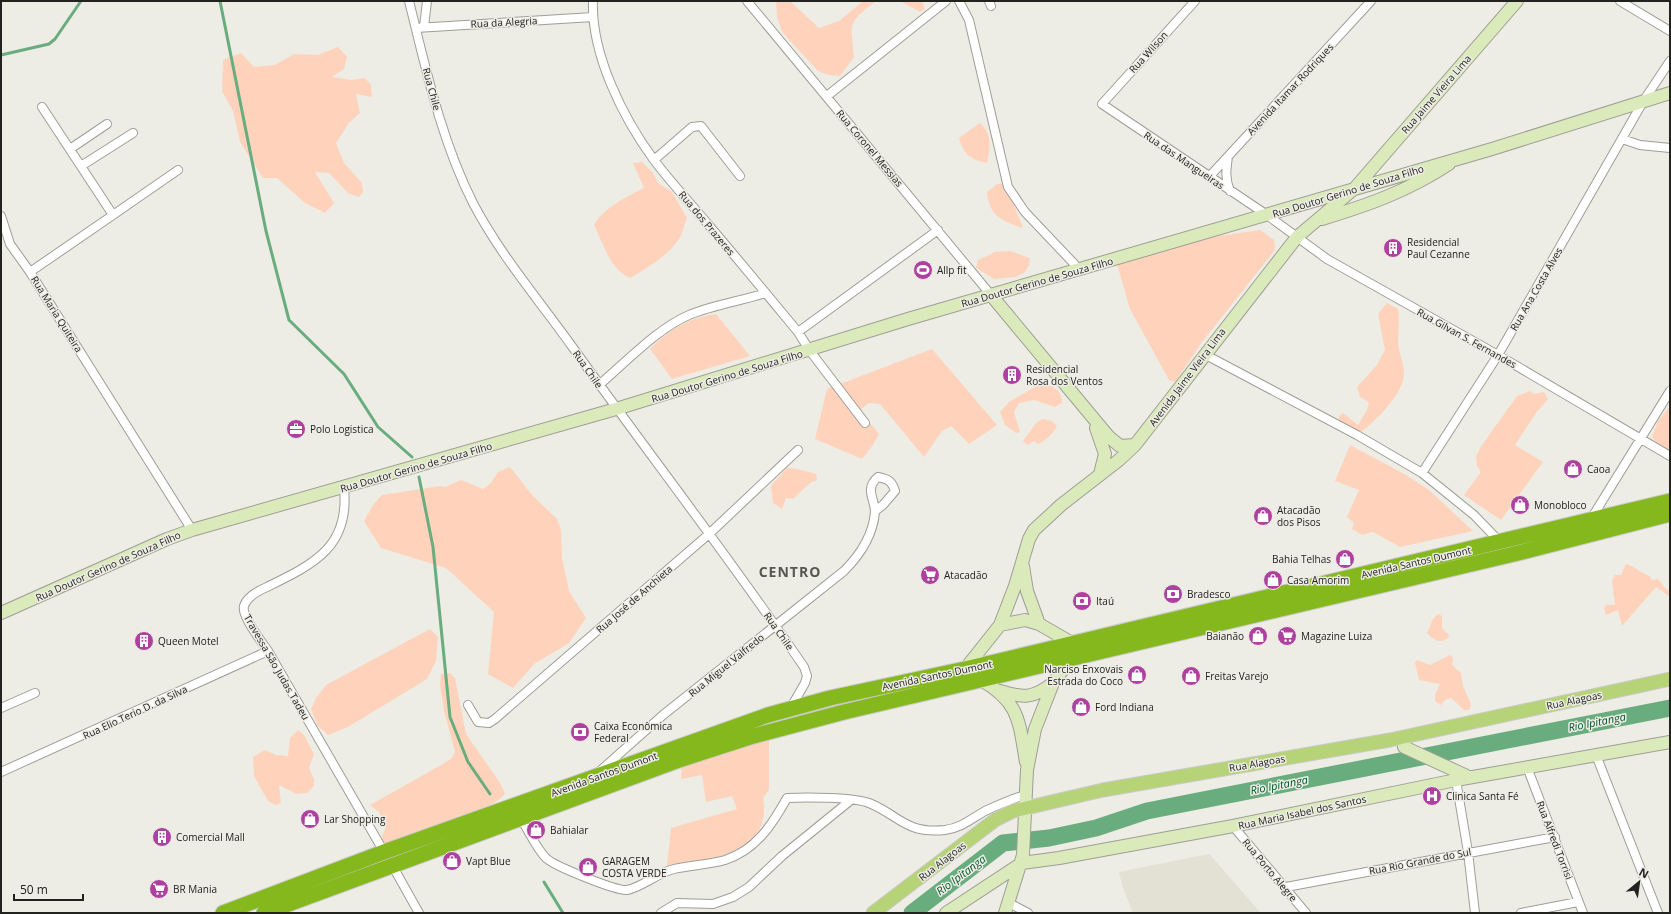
<svg xmlns="http://www.w3.org/2000/svg" width="1671" height="914" font-family="'Open Sans',sans-serif">
  <style>
    .built { fill: #e2e1d3 }
    .green { fill: #ffd3bb }
    .lines { fill: none; stroke-linecap: round; stroke-linejoin: round }
    .stream { stroke: #69ac7e; stroke-width: 3 }
    .river { stroke: #69ac7e; stroke-width: 17 }
    .street-casing { stroke: #9e9e97; stroke-width: 10 }
    .secondary-casing { stroke: #9e9e97; stroke-width: 14 }
    .primary-casing { stroke: #cacac9; stroke-width: 15 }
    .highway-casing { stroke: #cacac9; stroke-width: 17 }
    .street { stroke: #fff; stroke-width: 8 }
    .secondary { stroke: #daeabb; stroke-width: 12 }
    .primary { stroke: #b6d477; stroke-width: 13 }
    .highway { stroke: #85b81d; stroke-width: 15 }
    .labels { text-anchor: middle; stroke-width: 3; stroke-linejoin: round; paint-order: stroke }
    .street-label { font-size: 10px; fill: #22221f; stroke: #edece5 }
    .poi-label { font-size: 10px; fill: #22221f; stroke: #edece5; text-anchor: start }
    .water-label { font-size: 11px; font-style: italic; fill: #00552a; stroke: #edece5 }
    .district-label { font-size: 14px; font-weight: bold; letter-spacing: 1px; fill: #575751; stroke: #edece5 }
  </style>
  <rect width="100%" height="100%" fill="#edece5"/>
  <path class="built" d="M1209,854L1261,913H1133L1123,888L1119,872Z"/>
  <path class="green" d="M776,1H790L819,28L839,21L863,1H876C846,24 851,23 854,57L840,76L829,75L818,71L782,32L777,17Z
    M900,1H922L925,9L920,12Z
    M338,47L347,57L344,69L332,77L351,80L365,78L371,85L372,97L356,94L360,113L349,123L336,143L344,163L362,183L363,192L359,197L348,193L329,173L315,172L334,203L325,213L305,203L277,178H263L240,142L233,111L222,91L223,60L241,53L254,67L275,65L294,54L318,55Z
    M980,123C993,134 990,149 987,163C970,159 964,155 959,138Z
    M642,162L653,173L658,183L672,192L687,218C684,224 683,233 679,239C668,256 647,268 630,278C609,268 604,245 594,225C601,210 629,195 644,188L633,163Z
    M997,184H1002L1014,205L1023,228C1002,221 989,216 987,192Z
    M1260,230L1274,240L1275,250L1202,342L1175,382L1169,380L1130,309L1117,264L1205,238Z
    M1010,251L1030,258L1029,265L1025,272L1016,277L994,279L976,268L978,260L995,252Z
    M1387,303L1398,309C1400,321 1398,330 1398,343C1399,353 1404,363 1404,373C1405,392 1375,422 1361,432L1339,420V416L1343,413L1358,425L1367,410L1369,402L1360,397L1357,387L1377,365L1385,350L1378,314Z
    M716,314L750,356L672,379L650,349C670,329 689,318 716,314Z
    M932,349L997,425L969,444L951,426L942,431L924,457L880,404L869,403L860,410L879,434L873,445L862,459L815,439L827,389Z
    M1040,384C1052,385 1062,389 1062,403L1055,407L1034,400L1019,403L1014,412L1020,432L1016,433L1005,425L1000,412L1009,402Z
    M1530,391L1534,394L1544,392L1548,399L1536,413L1515,445L1543,462L1501,520L1464,495L1481,472L1477,466L1476,456L1482,445L1517,396Z
    M1670,406V452L1659,445L1652,437L1658,421Z
    M1042,419L1052,421L1057,426C1053,434 1046,440 1038,444L1034,441L1028,445L1023,441L1036,423Z
    M1350,445L1406,475L1429,490L1473,531L1400,547L1373,532L1362,535L1352,529L1354,523L1347,517L1359,490L1335,481Z
    M510,467L532,495L557,519L561,530L562,558L569,591L586,618L569,643L534,664L513,688L488,674L494,612L446,568L381,548L364,521L373,505L382,495L440,486L446,487L461,480L483,489L490,484L498,472Z
    M787,468L798,469L816,474L817,480L810,483L793,499L786,498L782,509L773,503L771,486Z
    M1626,564C1635,566 1641,574 1650,576L1651,580L1658,579L1666,589L1670,590V597L1656,587L1622,626L1618,610L1606,615L1604,609L1606,605H1615L1612,581L1615,575H1621Z
    M1438,614L1442,616V628L1448,634L1449,637C1441,645 1434,640 1427,633L1433,619Z
    M430,629L438,637L436,661L427,679L348,727L328,735L318,726L311,709L316,698L326,685Z
    M1450,655L1453,658L1452,665L1461,673L1463,686L1471,704L1469,710H1464L1451,698L1445,700L1441,705L1435,701V695L1440,684L1419,680L1415,663L1417,660L1430,665Z
    M450,673L455,678L466,734L500,783L505,793C496,811 408,836 385,844L381,839L386,827L379,812L370,805L443,764L452,758L455,752L444,711L440,684L441,674Z
    M298,730L304,735L314,754L309,768L314,779V786L307,793L296,794L279,785L281,803L275,805L268,801L254,776L253,757L265,750L276,755L288,756L290,738Z
    M769,738V790L763,798C773,855 708,860 667,866L671,828L737,809L732,796L706,802L702,775L681,779L682,766Z"/>
  <g class="lines">
    <path class="stream" d="M220,1L266,231L289,320L344,374L378,427L412,457
      M1,55L49,44L55,39L81,1
      M419,477L433,547L450,717L468,762L490,794
      M544,882L563,913"/>
    <path class="river" d="M912,913L1003,843L1049,838L1096,828L1147,811L1670,708"/>
    <g class="street-casing">
      <path id="street" d="M409,1C426,69 441,140 473,203C499,253 538,299 571,345C648,453 729,557 804,667L807,676L805,683L790,709
        M593,1C591,54 623,118 654,160C672,184 693,206 712,229C741,263 769,297 798,332L810,351L865,423
        M747,1L991,295
        M959,1L969,20L1008,187L1025,212L1080,270
        M989,1L991,6
        M1195,1L1102,104L1267,215L1327,259L1498,355L1670,456
        M1620,1L1670,31
        M424,27L427,1
        M416,28L593,17
        M827,96L946,1
        M42,107L113,215L30,272L192,530
        M1622,139L1640,145L1670,148
        M70,149L107,124
        M1228,157C1226,170 1225,179 1230,191
        M654,160L692,127L701,126L740,176
        M81,166L133,133
        M1209,177L1371,1
        M113,215L178,170
        M1,216L10,244L30,272
        M798,332L938,230
        M1204,354L1357,435L1422,473L1474,515L1500,542
        M599,385C625,363 658,328 689,315C713,305 741,301 766,293
        M1422,473L1498,355L1644,100L1670,61
        M344,488C350,547 314,564 267,587C260,590 247,596 244,606C241,616 262,642 268,651L384,852
        M1591,519L1670,391
        M468,705L478,722L489,723L495,719L709,534L798,450
        M1,708L35,693
        M1596,755L1658,913
        M1527,767L1583,913
        M600,771L663,715L844,571C859,556 873,535 875,512C875,499 864,489 878,477C888,479 892,481 895,491L883,505L875,511
        M1,772L268,651
        M1456,780L1468,852L1475,913
        M521,819C529,831 536,848 546,858C554,866 616,891 627,890C643,887 657,873 674,869C690,865 708,865 725,860C756,850 772,825 787,798C804,797 854,797 869,803C899,815 905,834 945,830C961,828 971,819 985,811C998,805 1011,799 1025,795
        M1233,826L1306,913
        M392,865L419,913
        M1286,887L1555,837
        M1009,903L1028,913
        M661,913L677,903L713,904L733,897L749,887L782,856L851,800
        M1521,913L1578,902"/>
    </g>
    <g class="secondary-casing">
      <path id="secondary" d="M1322,219C1368,205 1408,191 1449,164
        M991,295L1109,437L1120,446L1135,445
        M1096,428L1105,454L1100,474
        M1023,566L1027,591L1039,624L1072,643
        M1,613L167,539L192,530L616,409L908,319L1492,149L1670,93
        M1000,625L1025,620L1039,624
        M965,669L1000,625L1015,586L1029,539L1034,530L1061,505L1119,460L1135,445L1297,237L1355,188L1517,1
        M981,680C1020,702 1019,722 1026,762
        M1000,691C1023,698 1033,699 1053,683
        M1404,747L1469,777
        M946,913L1022,863L1059,858L1233,826L1456,780L1670,742
        M1005,913L1023,855L1027,770L1035,729L1053,683L1071,659"/>
    </g>
    <g class="primary-casing">
      <path id="primary" d="M873,913L995,820L1013,811L1103,790L1390,740L1670,679"/>
    </g>
    <g class="highway-casing">
      <path id="highway" d="M223,913L384,852L768,715L830,698L965,669L1670,501
        M264,913L679,760L750,737L844,712L1514,554L1670,514"/>
    </g>
    <use href="#street" class="street"/>
    <use href="#secondary" class="secondary"/>
    <use href="#primary" class="primary"/>
    <use href="#highway" class="highway"/>
  </g>
  <defs>
    <g id="building-disc" transform="scale(1)"><circle r="9.5" fill="#ae409f" stroke="#edece5"/><path d="M-4-6H4V6H1V3H-1V6H-4ZM-2.5-4.3h1.7v1.8h-1.7ZM.8-4.3h1.7v1.8H.8ZM-2.5-1h1.7V.8h-1.7ZM.8-1h1.7V.8H.8Z" fill="#fff"/></g>
    <g id="stadium-disc" transform="scale(1)"><circle r="9.5" fill="#ae409f" stroke="#edece5"/><path d="M0-5a6.5 5 0 1 0 0 10a6.5 5 0 1 0 0-10ZM-3.5-1.8h7v3.6h-7Z" fill="#fff"/></g>
    <g id="office-disc" transform="scale(1)"><circle r="9.5" fill="#ae409f" stroke="#edece5"/><path d="M-6-3h4V-5.5h4V-3h4V5H-6ZM-1-4.5V-3h2v-1.5ZM-6 0V1H6V0Z" fill="#fff"/></g>
    <g id="shop-disc" transform="scale(1)"><circle r="9.5" fill="#ae409f" stroke="#edece5"/><path d="M-5-2.5h2.3a2.7 3.5 0 0 1 5.4 0H5L5.5 6h-11ZM-1.5-2.5h3a1.5 2.3 0 0 0-3 0Z" fill="#fff"/></g>
    <g id="supermarket-disc" transform="scale(1)"><circle r="9.5" fill="#ae409f" stroke="#edece5"/><path d="M-6-5.5h2.5l.6 2H6L4.5 2H-2.5L-4.4-4H-6ZM-1.5 3.2a1.3 1.3 0 1 0 .1 0ZM3 3.2a1.3 1.3 0 1 0 .1 0Z" fill="#fff"/></g>
    <g id="bank-disc" transform="scale(1)"><circle r="9.5" fill="#ae409f" stroke="#edece5"/><path d="M-6-4H6V4H-6ZM0-2.3a2.3 2.3 0 1 0 0 4.6a2.3 2.3 0 1 0 0-4.6Z" fill="#fff"/></g>
    <g id="hospital-disc" transform="scale(1)"><circle r="9.5" fill="#ae409f" stroke="#edece5"/><path d="M-5-5h3v3.5h4V-5h3V5h-3V1.5h-4V5h-3Z" fill="#fff"/></g>
  </defs>
  <g fill-rule="evenodd">
    <use href="#building-disc" x="1393" y="248"/>
    <use href="#stadium-disc" x="923" y="270"/>
    <use href="#building-disc" x="1012" y="375"/>
    <use href="#office-disc" x="296" y="429"/>
    <use href="#shop-disc" x="1573" y="469"/>
    <use href="#shop-disc" x="1520" y="505"/>
    <use href="#shop-disc" x="1263" y="516"/>
    <use href="#shop-disc" x="1345" y="559"/>
    <use href="#supermarket-disc" x="930" y="575"/>
    <use href="#shop-disc" x="1273" y="580"/>
    <use href="#bank-disc" x="1173" y="594"/>
    <use href="#bank-disc" x="1082" y="601"/>
    <use href="#shop-disc" x="1258" y="636"/>
    <use href="#supermarket-disc" x="1287" y="636"/>
    <use href="#building-disc" x="144" y="641"/>
    <use href="#shop-disc" x="1137" y="675"/>
    <use href="#shop-disc" x="1191" y="676"/>
    <use href="#shop-disc" x="1081" y="707"/>
    <use href="#bank-disc" x="580" y="732"/>
    <use href="#hospital-disc" x="1432" y="796"/>
    <use href="#shop-disc" x="310" y="819"/>
    <use href="#shop-disc" x="536" y="830"/>
    <use href="#building-disc" x="162" y="837"/>
    <use href="#shop-disc" x="452" y="861"/>
    <use href="#shop-disc" x="588" y="867"/>
    <use href="#supermarket-disc" x="159" y="889"/>
  </g>
  <g class="labels">
    <g class="street-label">
      <text transform="translate(504 22) rotate(-3)" y="4">Rua da Alegria</text>
      <text transform="translate(1148 52) rotate(-48)" y="4">Rua Wilson</text>
      <text transform="translate(432 89) rotate(75)" y="4">Rua Chile</text>
      <text transform="translate(1290 89) rotate(-47)" y="4">Avenida Itamar Rodriques</text>
      <text transform="translate(1436 94) rotate(-49)" y="4">Rua Jaime Vieira Lima</text>
      <text transform="translate(870 148) rotate(50)" y="4">Rua Coronel Messias</text>
      <text transform="translate(1184 160) rotate(34)" y="4">Rua das Mangueiras</text>
      <text transform="translate(1348 191) rotate(-17)" y="4">Rua Doutor Gerino de Souza Filho</text>
      <text transform="translate(707 223) rotate(50)" y="4">Rua dos Prazeres</text>
      <text transform="translate(1037 282) rotate(-16)" y="4">Rua Doutor Gerino de Souza Filho</text>
      <text transform="translate(1536 289) rotate(-60)" y="4">Rua Ana Costa Alves</text>
      <text transform="translate(57 314) rotate(58)" y="4">Rua Maria Quiteira</text>
      <text transform="translate(1467 338) rotate(29)" y="4">Rua Gilvan S. Fernandes</text>
      <text transform="translate(588 369) rotate(55)" y="4">Rua Chile</text>
      <text transform="translate(727 376) rotate(-17)" y="4">Rua Doutor Gerino de Souza Filho</text>
      <text transform="translate(1187 377) rotate(-53)" y="4">Avenida Jaime Vieira Lima</text>
      <text transform="translate(416 467) rotate(-16)" y="4">Rua Doutor Gerino de Souza Filho</text>
      <text transform="translate(1416 562) rotate(-13)" y="4">Avenida Santos Dumont</text>
      <text transform="translate(108 566) rotate(-24)" y="4">Rua Doutor Gerino de Souza Filho</text>
      <text transform="translate(634 599) rotate(-41)" y="4">Rua José de Anchieta</text>
      <text transform="translate(779 631) rotate(55)" y="4">Rua Chile</text>
      <text transform="translate(726 665) rotate(-39)" y="4">Rua Miguel Valfredo</text>
      <text transform="translate(277 667) rotate(60)" y="4">Travessa São Judas Tadeu</text>
      <text transform="translate(937 675) rotate(-12)" y="4">Avenida Santos Dumont</text>
      <text transform="translate(1574 700) rotate(-12)" y="4">Rua Alagoas</text>
      <text transform="translate(135 712) rotate(-25)" y="4">Rua Elio Terio D. da Silva</text>
      <text transform="translate(1257 763) rotate(-10)" y="4">Rua Alagoas</text>
      <text transform="translate(604 774) rotate(-20)" y="4">Avenida Santos Dumont</text>
      <text transform="translate(1302 812) rotate(-12)" y="4">Rua Maria Isabel dos Santos</text>
      <text transform="translate(1555 840) rotate(69)" y="4">Rua Alfredi Torrisi</text>
      <text transform="translate(942 861) rotate(-38)" y="4">Rua Alagoas</text>
      <text transform="translate(1420 861) rotate(-11)" y="4">Rua Rio Grande do Sul</text>
      <text transform="translate(1270 870) rotate(50)" y="4">Rua Porto Alegre</text>
    </g>
    <g class="poi-label">
      <text x="1407" y="246">Residencial<tspan x="1407" dy="12">Paul Cezanne</tspan></text>
      <text x="937" y="274">Allp fit</text>
      <text x="1026" y="373">Residencial<tspan x="1026" dy="12">Rosa dos Ventos</tspan></text>
      <text x="310" y="433">Polo Logistica</text>
      <text x="1587" y="473">Caoa</text>
      <text x="1534" y="509">Monobloco</text>
      <text x="1277" y="514">Atacadão<tspan x="1277" dy="12">dos Pisos</tspan></text>
      <text x="1331" y="563" text-anchor="end">Bahia Telhas</text>
      <text x="944" y="579">Atacadão</text>
      <text x="1287" y="584">Casa Amorim</text>
      <text x="1187" y="598">Bradesco</text>
      <text x="1096" y="605">Itaú</text>
      <text x="1244" y="640" text-anchor="end">Baianão</text>
      <text x="1301" y="640">Magazine Luiza</text>
      <text x="158" y="645">Queen Motel</text>
      <text x="1123" y="673" text-anchor="end">Narciso Enxovais<tspan x="1123" dy="12">Estrada do Coco</tspan></text>
      <text x="1205" y="680">Freitas Varejo</text>
      <text x="1095" y="711">Ford Indiana</text>
      <text x="594" y="730">Caixa Econômica<tspan x="594" dy="12">Federal</tspan></text>
      <text x="1446" y="800">Clinica Santa Fé</text>
      <text x="324" y="823">Lar Shopping</text>
      <text x="550" y="834">Bahialar</text>
      <text x="176" y="841">Comercial Mall</text>
      <text x="466" y="865">Vapt Blue</text>
      <text x="602" y="865">GARAGEM<tspan x="602" dy="12">COSTA VERDE</tspan></text>
      <text x="173" y="893">BR Mania</text>
    </g>
    <g class="water-label">
      <text transform="translate(1597 722) rotate(-11)" y="4">Rio Ipitanga</text>
      <text transform="translate(1279 785) rotate(-11)" y="4">Rio Ipitanga</text>
      <text transform="translate(961 875) rotate(-37)" y="4">Rio Ipitanga</text>
    </g>
    <g class="district-label">
      <text x="790" y="577">CENTRO</text>
    </g>
  </g>
  <rect width="1671" height="914" fill="none" stroke="#22221f" stroke-width="4"/>
  <g transform="translate(1639 882) rotate(29)" stroke="#edece5" stroke-width="3" paint-order="stroke">
  <path d="M0-3L7 15L0 10L-7 15Z" fill="#22221f"/>
  <text y="-6" font-size="11" font-weight="bold" text-anchor="middle" fill="#22221f">N</text>
  </g>
  <path d="M14 894v6h69v-6" fill="none" stroke="#22221f" stroke-width="2"/>
  <text x="20" y="894" font-size="12" fill="#22221f" stroke="#edece5" stroke-width="3" paint-order="stroke">50 m</text>
</svg>
